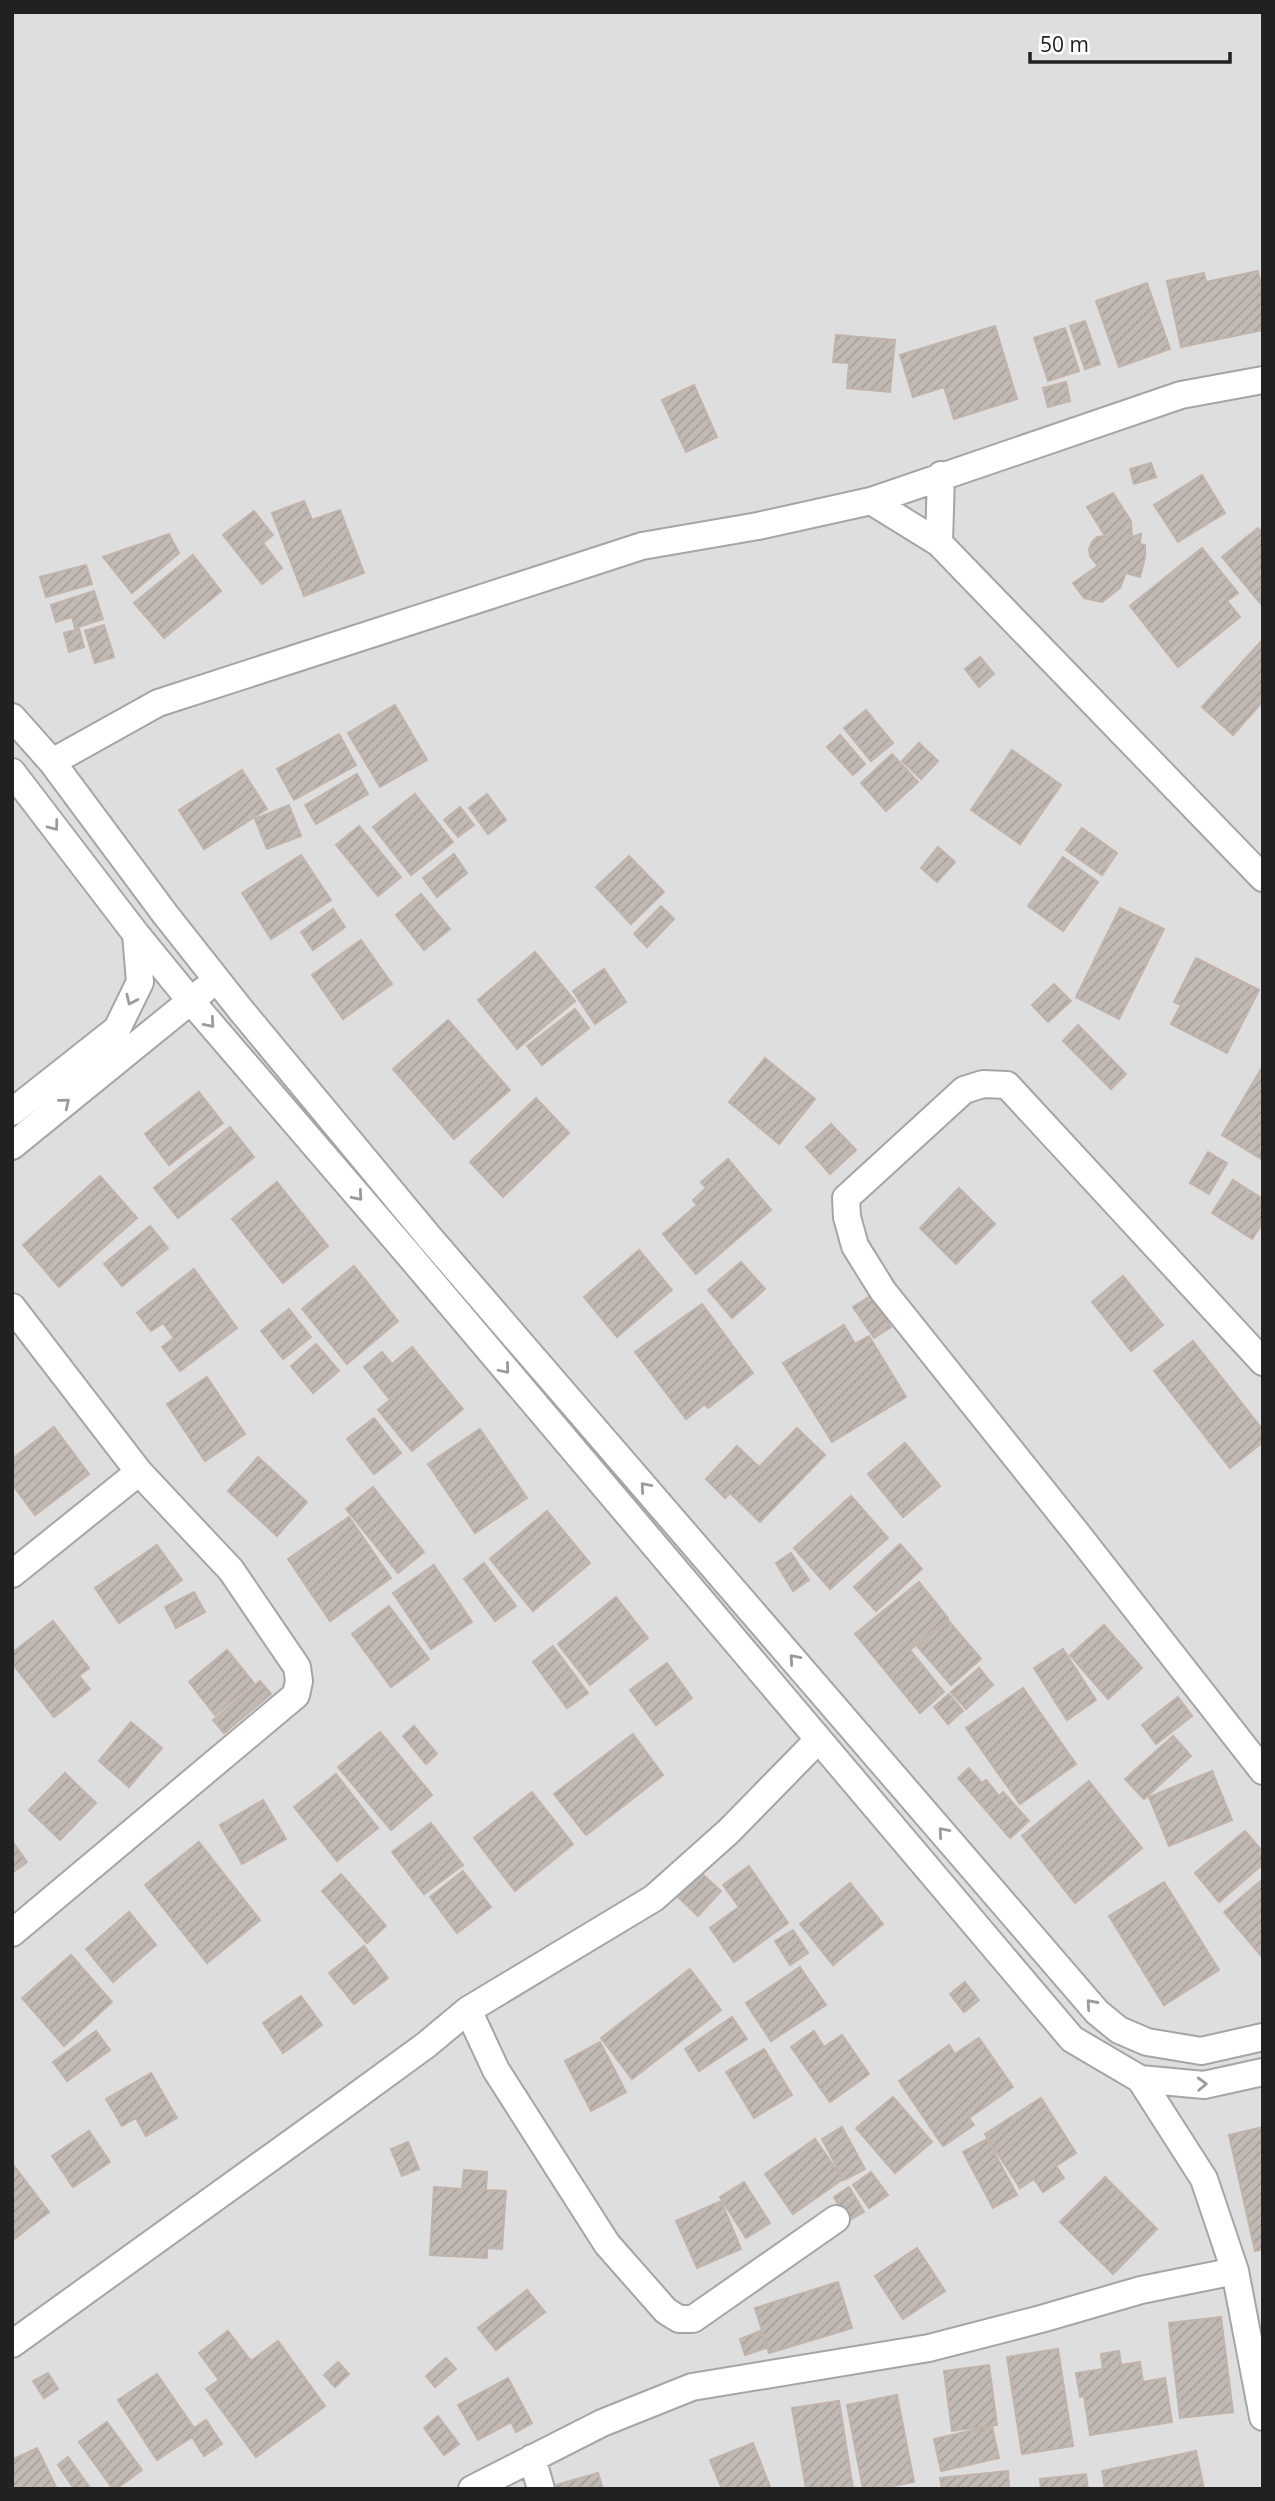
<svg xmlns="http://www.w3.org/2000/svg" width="1275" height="2501" font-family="'Open Sans',sans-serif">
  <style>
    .residential { fill: #dfdede }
    .building { fill: url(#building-hatch); stroke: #c2b3aa; stroke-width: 2 }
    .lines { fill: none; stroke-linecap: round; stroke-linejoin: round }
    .street-casing { stroke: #a5a5a5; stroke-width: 30 }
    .street { stroke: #fff; stroke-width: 26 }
    .oneway { stroke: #9b9b9b }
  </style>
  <defs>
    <pattern id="building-hatch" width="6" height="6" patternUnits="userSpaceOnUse" patternTransform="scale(1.75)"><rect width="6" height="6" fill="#c1b9b4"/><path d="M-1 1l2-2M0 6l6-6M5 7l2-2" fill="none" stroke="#a69f9a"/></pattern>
  </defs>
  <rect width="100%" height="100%" fill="#f1ede8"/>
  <path class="residential" d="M12,12H1263V2489H12Z"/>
  <path class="building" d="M1258,271L1263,293V330L1181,347L1167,281L1204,273L1206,282Z
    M1147,283L1170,349L1119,367L1096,301Z
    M1085,321L1100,364L1085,369L1070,326Z
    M995,326L1017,399L954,419L944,387L913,397L900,355Z
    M1065,328L1079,371L1048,381L1034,338Z
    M836,335L895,340L890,392L847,388L849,363L833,362Z
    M1066,382L1070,401L1048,407L1043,388Z
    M694,385L717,437L686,452L662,400Z
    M1151,463L1156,477L1134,484L1130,469Z
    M1202,475L1225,513L1178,542L1154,505Z
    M1113,493L1131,521L1132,537L1141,534L1140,544L1145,545V557L1140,577L1126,573L1120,588L1102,602L1084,598L1073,583L1098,566L1090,556L1089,549L1092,542L1097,537L1105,536L1087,507Z
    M304,501L312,520L340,510L364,573L304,596L272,513Z
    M254,511L273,535L263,543L282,568L262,584L223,535Z
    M1258,528L1263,533L1261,604L1222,557Z
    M169,534L179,553L132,593L103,557Z
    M1202,548L1238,593L1227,601L1240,617L1178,667L1130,606Z
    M193,555L221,591L164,638L134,603Z
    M86,565L92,584L46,597L40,577Z
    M94,591L103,619L75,628L72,617L56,622L51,605Z
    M104,625L114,657L95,663L85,631Z
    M79,629L84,647L69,652L64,633Z
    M1263,639V701L1233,735L1202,707Z
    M980,657L994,674L979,687L965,669Z
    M395,705L427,760L380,787L348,733Z
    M866,710L893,743L871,761L844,728Z
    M339,734L356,765L294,800L277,769Z
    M840,735L865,764L853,775L827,747Z
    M919,743L938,761L921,779L902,761Z
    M1012,750L1061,785L1020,844L971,810Z
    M892,754L918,782L886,811L861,783Z
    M242,770L267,809L204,849L179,810Z
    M357,774L368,794L316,824L305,805Z
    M415,794L453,842L411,875L373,827Z
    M487,794L506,820L488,834L469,808Z
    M289,805L301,836L267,849L255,819Z
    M460,807L474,825L458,837L444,820Z
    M359,826L401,877L378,896L336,845Z
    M1082,828L1117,853L1102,875L1066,850Z
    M938,847L955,862L937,882L921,868Z
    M454,854L467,873L437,897L423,878Z
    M301,855L331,900L271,939L242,893Z
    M629,856L664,892L631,924L596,887Z
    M1063,857L1098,882L1063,931L1028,906Z
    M421,894L450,929L424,950L396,915Z
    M661,906L674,919L647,947L634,934Z
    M1120,908L1164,929L1119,1019L1076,997Z
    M333,909L345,927L313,950L301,932Z
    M361,940L392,984L343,1019L312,975Z
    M535,952L575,1001L517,1049L478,1000Z
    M1196,958L1259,990L1227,1053L1171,1024L1181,1005L1174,1002Z
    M604,969L626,1002L595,1024L573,991Z
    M1054,984L1071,1001L1048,1022L1032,1005Z
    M575,1009L589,1028L542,1065L527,1046Z
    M448,1020L510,1090L454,1139L393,1069Z
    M1078,1025L1126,1074L1111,1089L1063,1041Z
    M765,1058L815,1099L779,1144L729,1102Z
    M1263,1066V1160L1222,1135Z
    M199,1092L223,1123L169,1165L145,1134Z
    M536,1098L569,1133L503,1197L470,1162Z
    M831,1124L856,1150L830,1174L806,1147Z
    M230,1127L254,1157L178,1218L154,1188Z
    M1208,1152L1227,1163L1209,1194L1190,1183Z
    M728,1159L771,1210L696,1274L663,1234L697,1205L693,1200L706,1188L701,1182Z
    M100,1176L137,1218L59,1287L23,1245Z
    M1233,1180L1263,1199V1223L1252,1239L1212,1213Z
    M277,1182L328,1246L283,1283L232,1219Z
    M959,1188L995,1224L956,1264L920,1228Z
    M150,1226L168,1248L122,1286L104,1264Z
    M639,1250L672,1290L617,1337L584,1297Z
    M741,1262L765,1289L732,1318L708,1290Z
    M354,1266L398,1321L347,1364L302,1309Z
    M194,1269L237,1328L180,1371L162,1347L174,1338L163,1323L151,1331L137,1313Z
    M1123,1276L1163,1325L1131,1351L1092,1302Z
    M870,1296L891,1327L874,1338L853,1307Z
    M702,1304L753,1373L708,1408L705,1404L686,1419L635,1352Z
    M289,1309L311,1337L283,1359L261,1331Z
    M844,1325L855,1344L869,1336L906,1397L832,1442L783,1363Z
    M1193,1341L1263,1430V1442L1230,1468L1154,1371Z
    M316,1344L339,1371L313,1393L291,1366Z
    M412,1347L463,1409L412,1451L378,1410L390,1400L364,1367L382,1352L392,1364Z
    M207,1377L245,1434L205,1461L167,1404Z
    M374,1418L401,1453L374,1474L347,1439Z
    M54,1427L89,1474L35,1515L12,1484V1459Z
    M797,1428L825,1455L760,1522L730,1493L725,1498L706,1479L737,1446L759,1467Z
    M480,1429L527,1498L475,1533L428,1464Z
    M905,1443L940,1486L903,1517L868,1474Z
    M258,1457L307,1502L277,1536L228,1491Z
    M373,1487L424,1552L398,1573L346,1509Z
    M851,1496L888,1538L830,1589L794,1548Z
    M547,1511L590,1563L533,1611L490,1559Z
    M349,1517L391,1578L330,1621L288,1559Z
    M900,1544L922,1569L876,1611L854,1587Z
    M157,1545L182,1580L119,1623L95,1588Z
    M791,1553L809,1580L793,1591L776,1563Z
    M484,1563L516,1606L495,1621L464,1579Z
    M434,1565L472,1622L431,1649L393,1593Z
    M919,1582L948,1618L910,1650L944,1692L920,1713L855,1634Z
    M194,1592L205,1612L176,1628L165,1607Z
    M616,1597L648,1638L590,1685L558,1644Z
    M389,1606L429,1659L391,1687L352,1634Z
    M947,1619L981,1659L951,1685L917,1646Z
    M53,1621L89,1668L79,1676L90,1689L54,1717L12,1663V1653Z
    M1104,1625L1142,1668L1108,1699L1070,1655Z
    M553,1646L588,1693L567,1708L533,1662Z
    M1063,1649L1096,1700L1067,1720L1034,1668Z
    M227,1650L254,1683L215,1715L189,1682Z
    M667,1663L692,1698L656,1725L630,1690Z
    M979,1668L993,1685L966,1709L951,1692Z
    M260,1681L271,1694L224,1733L213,1720Z
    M1023,1688L1076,1764L1020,1804L966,1728Z
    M949,1694L963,1711L948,1724L934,1707Z
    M1178,1697L1192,1716L1156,1744L1142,1725Z
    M131,1722L162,1748L129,1787L99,1761Z
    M414,1726L437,1754L426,1764L403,1736Z
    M380,1732L432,1795L391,1830L338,1767Z
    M633,1734L663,1775L586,1835L554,1794Z
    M1173,1736L1191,1756L1144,1799L1125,1779Z
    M969,1768L982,1783L986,1780L999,1796L1003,1792L1029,1821L1010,1838L958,1778Z
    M1212,1771L1232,1820L1169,1846L1149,1797Z
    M65,1773L96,1803L60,1840L29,1810Z
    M336,1774L378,1828L337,1861L294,1807Z
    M1089,1781L1142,1848L1075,1903L1022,1836Z
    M532,1792L573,1844L515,1891L474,1838Z
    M263,1800L286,1839L242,1864L220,1825Z
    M431,1823L463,1865L424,1894L392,1852Z
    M1245,1831L1263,1852V1864L1219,1902L1195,1873Z
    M12,1841L27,1862L12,1873Z
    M199,1842L260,1920L207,1963L145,1885Z
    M749,1866L788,1923L734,1962L710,1928L739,1907L723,1885Z
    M463,1871L491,1907L457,1933L430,1897Z
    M699,1871L721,1891L698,1916L676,1895Z
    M341,1874L386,1926L367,1943L322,1891Z
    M1263,1879V1958L1224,1912Z
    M1164,1882L1219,1970L1164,2005L1109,1916Z
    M850,1883L883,1924L833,1965L800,1924Z
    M129,1912L156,1945L113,1982L86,1949Z
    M793,1930L808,1953L790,1965L775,1941Z
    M364,1946L388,1978L354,2004L329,1973Z
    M71,1955L112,2002L64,2046L22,1998Z
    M800,1967L826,2005L771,2041L746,2003Z
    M690,1969L721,2010L632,2079L601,2038Z
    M965,1982L979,2000L964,2012L950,1994Z
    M301,1996L322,2025L283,2053L263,2023Z
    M732,2017L747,2039L699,2071L685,2049Z
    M96,2031L110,2050L67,2081L53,2062Z
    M814,2031L824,2047L842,2035L869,2074L830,2102L791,2047Z
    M979,2038L1013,2087L969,2118L974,2125L943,2146L899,2081L949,2045L955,2054Z
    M600,2042L626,2092L591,2111L565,2061Z
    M764,2049L792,2095L754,2118L726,2072Z
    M151,2073L177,2118L146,2136L136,2118L122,2126L106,2099Z
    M893,2097L932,2142L895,2173L856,2128Z
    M1041,2098L1076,2153L1056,2166L1064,2178L1043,2192L1034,2179L1020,2188L985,2134Z
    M842,2127L865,2169L844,2180L822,2139Z
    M1263,2127V2249L1255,2251L1229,2135Z
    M89,2131L110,2162L73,2187L52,2156Z
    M815,2139L843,2179L793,2214L765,2174Z
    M987,2139L1017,2195L993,2208L963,2152Z
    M408,2142L419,2169L402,2176L391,2149Z
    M12,2163L49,2212L12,2241Z
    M464,2170L487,2172L486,2190L506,2191L502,2249L487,2248V2258L430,2255L434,2187L462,2189Z
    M871,2172L888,2195L869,2208L853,2185Z
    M1105,2177L1157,2229L1113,2274L1060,2222Z
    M744,2182L770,2223L746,2238L720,2197Z
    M849,2187L864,2212L848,2221L834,2197Z
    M721,2201L741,2249L697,2268L676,2221Z
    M917,2248L945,2291L903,2319L875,2276Z
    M838,2282L852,2328L769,2353L755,2308Z
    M527,2290L545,2312L496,2350L478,2328Z
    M1221,2317L1233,2412L1180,2418L1169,2323Z
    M228,2331L251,2361L278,2341L325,2406L256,2457L206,2389L219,2380L199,2353Z
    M760,2331L766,2348L745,2355L740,2339Z
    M1058,2349L1073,2446L1022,2454L1007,2357Z
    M1119,2351L1121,2365L1140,2362L1143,2382L1165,2378L1172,2422L1090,2435L1084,2396L1080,2397L1076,2373L1103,2369L1101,2354Z
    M446,2358L456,2369L435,2387L426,2376Z
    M338,2362L349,2374L335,2387L324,2375Z
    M989,2365L997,2425L952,2431L944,2371Z
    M48,2373L58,2389L44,2398L33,2381Z
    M157,2374L194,2428L206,2420L222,2444L204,2456L192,2437L157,2460L118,2400Z
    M508,2378L532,2423L516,2432L511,2422L478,2440L458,2405Z
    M897,2395L914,2482L877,2489H863L847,2405Z
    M839,2401L853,2489H806L792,2408Z
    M438,2416L459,2444L444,2455L424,2428Z
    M107,2422L142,2470L116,2489H113L79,2442Z
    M992,2426L999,2458L941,2471L934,2439Z
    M753,2443L771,2489H722L710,2460Z
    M37,2448L57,2489H12V2460Z
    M1196,2451L1204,2489H1105L1102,2471Z
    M68,2457L91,2489H74L58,2465Z
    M1008,2471L1009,2489H942L940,2478Z
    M598,2473L603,2489H557L556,2485Z
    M1086,2474L1088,2489H1041L1040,2479Z"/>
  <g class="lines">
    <g class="street-casing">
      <path id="street" d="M871,501L939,543L1263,878
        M939,543L941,475
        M12,717L52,762L165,914L240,1009L429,1237L1097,2012L1119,2030L1147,2042L1201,2051L1263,2037
        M52,762L158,703L556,574L642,546L758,526L871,501L1181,395L1263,380
        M12,772L136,934L190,1000L409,1255L1072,2039L1140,2079L1204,2085L1263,2072
        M12,1112L117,1029L140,982L136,934
        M12,1146L204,990
        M12,1307L139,1472L231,1570L297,1667L299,1681L296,1695L12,1933
        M1263,1362L1007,1085L983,1084L964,1090L846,1198L847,1217L855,1246L883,1291L1079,1536L1263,1771
        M12,1574L139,1472
        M468,2010L496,2070L607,2244L666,2311L679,2319H693L836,2219
        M1140,2079L1204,2179L1235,2271L1263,2417
        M12,2344L337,2110L426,2045L468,2010L654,1898L729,1831L818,1740
        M532,2458L541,2489
        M472,2489L602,2423L692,2387L929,2348L1041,2319L1141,2290L1235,2271"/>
    </g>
    <use href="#street" class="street"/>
  </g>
  <defs><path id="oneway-chevron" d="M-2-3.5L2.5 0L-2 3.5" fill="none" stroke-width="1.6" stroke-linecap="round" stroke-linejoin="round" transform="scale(1.75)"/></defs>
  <g class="oneway">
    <use href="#oneway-chevron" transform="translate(54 826) rotate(53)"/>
    <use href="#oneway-chevron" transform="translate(131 1000) rotate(115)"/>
    <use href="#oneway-chevron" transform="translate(210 1023) rotate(49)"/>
    <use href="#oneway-chevron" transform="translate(65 1103) rotate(-39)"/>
    <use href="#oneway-chevron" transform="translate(358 1196) rotate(49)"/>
    <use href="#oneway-chevron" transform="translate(505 1369) rotate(50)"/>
    <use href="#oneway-chevron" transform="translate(645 1487) rotate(-131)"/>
    <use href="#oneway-chevron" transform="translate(794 1659) rotate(-131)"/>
    <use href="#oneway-chevron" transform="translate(943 1832) rotate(-131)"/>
    <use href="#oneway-chevron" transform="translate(1091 2004) rotate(-132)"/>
    <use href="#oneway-chevron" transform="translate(1202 2084) rotate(-2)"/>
  </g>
  <rect width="1275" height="2501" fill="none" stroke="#212121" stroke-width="28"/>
  <path d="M1030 52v10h200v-10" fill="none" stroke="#212121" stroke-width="3.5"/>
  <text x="1040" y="52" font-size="21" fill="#212121" stroke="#ffffff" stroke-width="5" paint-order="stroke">50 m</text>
</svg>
